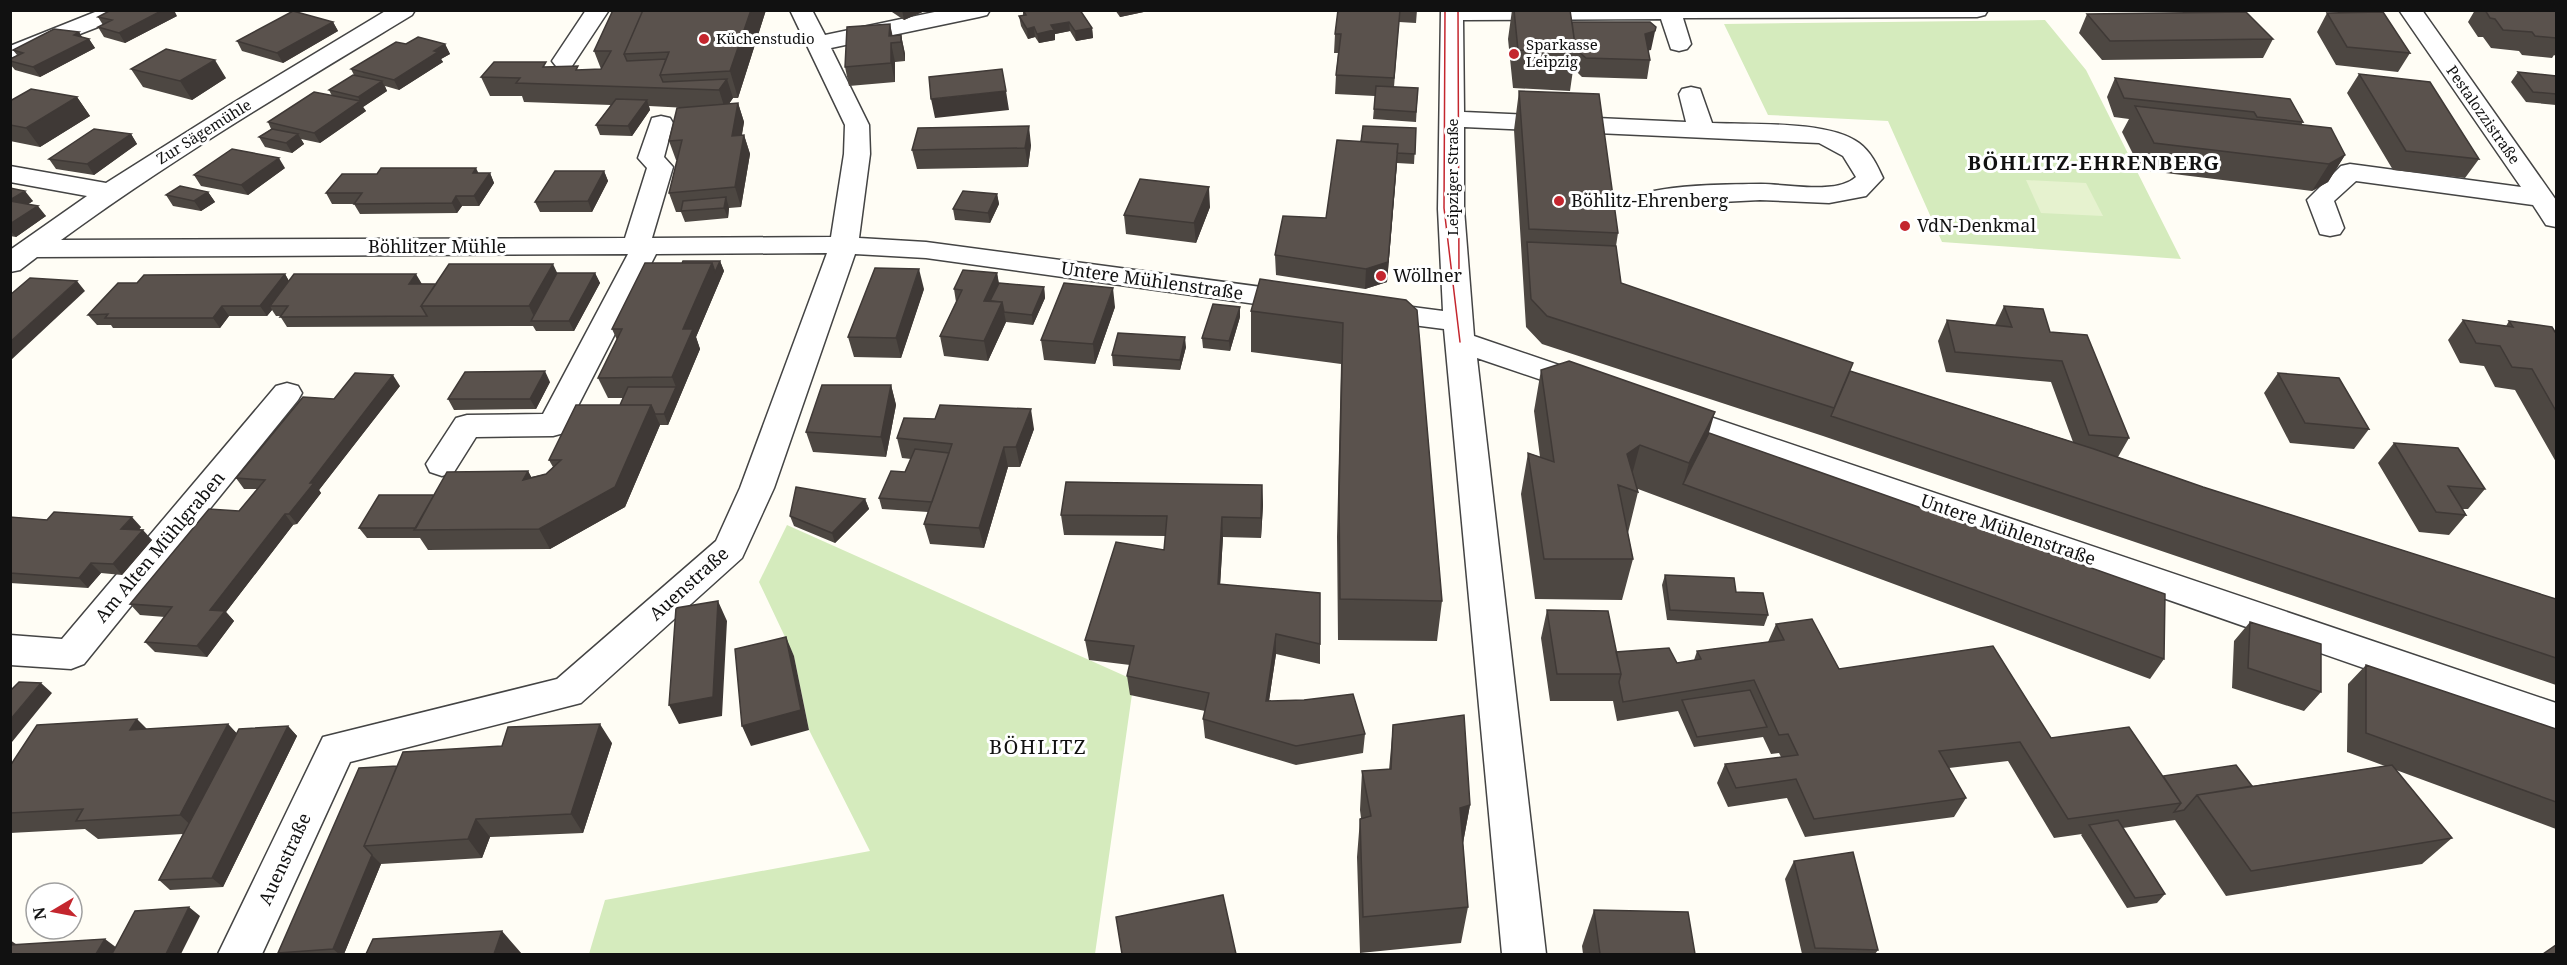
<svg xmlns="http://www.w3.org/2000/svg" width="2567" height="965" font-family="'Noto Serif',serif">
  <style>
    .green { fill: #d5ebbd }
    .pitch { fill: #e6f2cf }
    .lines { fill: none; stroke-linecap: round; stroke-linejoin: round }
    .minor-casing { stroke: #444; stroke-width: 3 }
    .minor { fill: #fff; fill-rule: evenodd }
    .tram { stroke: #c4262e; stroke-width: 1.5 }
    .wall { fill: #4d4742 }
    .shaded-wall { fill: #3f3936 }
    .building { fill: #5a524d; stroke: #3f3936; stroke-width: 1.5 }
    .poi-dot { fill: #c4262e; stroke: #fff; stroke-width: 2 }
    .labels { text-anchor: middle; stroke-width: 6; stroke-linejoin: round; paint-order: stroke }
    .far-poi-label { font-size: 15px; fill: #111; stroke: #fff; text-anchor: start }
    .far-street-label { font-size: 15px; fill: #111; stroke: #fff }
    .poi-label { font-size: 18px; fill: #111; stroke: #fff; text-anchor: start }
    .street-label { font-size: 18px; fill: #111; stroke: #fff }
    .far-district-label { font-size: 20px; font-weight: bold; letter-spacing: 1.5px; fill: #111; stroke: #fff }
    .neighbourhood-label { font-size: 20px; letter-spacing: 1.5px; fill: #111; stroke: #fff }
  </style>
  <rect width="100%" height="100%" fill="#fffdf5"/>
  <path class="green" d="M2045,20L2086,70L2181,259L1942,242L1888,121L1768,115L1724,24Z
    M787,525L1134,680L1095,954H589L605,900L870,851L809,730L794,656L759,582Z"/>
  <path class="pitch" d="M2026,180L2086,183L2103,216L2041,213Z"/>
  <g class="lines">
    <g class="minor-casing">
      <path id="minor" d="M100,10H132L129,15L10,61V46Z
        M387,10H415L412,15C293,87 173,158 61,240L625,238L647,168L638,158L652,118L661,116L670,118L673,123L664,157L673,167L652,238L831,237L844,154L845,125L790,10H812L825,35L944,10H990L987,15L979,17L831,48L869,125L870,154L859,238L926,242L1299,292L1309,295L1313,301L1309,307L1299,310L926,258L855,254L774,488L742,558L581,703L350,762L262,954H218L323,737L557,679L716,541L740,488L827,253L656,254L564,433L553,436L476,437L454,472L442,476L430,472L426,464L456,418L467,415L543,414L628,254L37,257L20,270L10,272V250L87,196L10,182V166L106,183L228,106Z
        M586,10H609L572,66L564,68L556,66L552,61Z
        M1441,10H1988L1985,15L1977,17L1683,18L1691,44L1687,49L1679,51L1671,49L1661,19L1463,20L1464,112L1686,122L1679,94L1682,89L1691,87L1700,89L1712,123C1751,125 1828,120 1859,143C1871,152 1877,165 1883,178L1866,196L1829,203L1760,200L1663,205L1654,203L1650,197L1654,191C1681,185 1732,184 1761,184C1788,184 1836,195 1856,177L1843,156L1819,143L1464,127V209L1474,336L1594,377L1598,384L1594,391L1583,394L1477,358L1546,954H1502L1444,329L1374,320L1364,318L1359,311L1364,304L1374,302L1443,311L1438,209Z
        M2399,10H2422L2556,200V227L2546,225L2533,205L2356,181L2334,201L2344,228L2340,234L2330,236L2320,234L2307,200L2341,166L2350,164L2521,187Z
        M287,383L298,386L302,393L298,400L84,664L71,669L10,665V635L62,639L276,386Z
        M1669,403L2556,703V735L1658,422L1653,414L1658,406Z"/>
    </g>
    <use href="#minor" class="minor"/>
    <path class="tram" d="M1445,10L1444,208L1460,342
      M1458,10L1459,279"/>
  </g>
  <path class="wall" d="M766,10L738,98H733L729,104L738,103L744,122L742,135H744L750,154L741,207L729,208L728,218L685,222L681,212H676L669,193L677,160H676L669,141L687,108L649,106L650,110L632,136L600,135L596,125L611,105L524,102L522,96H490L481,77L601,69L594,51Z
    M889,10H927L904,20Z
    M1023,10H1080L1092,28L1093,38L1076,41L1070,31L1055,34V40L1039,43L1035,37L1028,39L1021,26L1019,16H1023Z
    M1115,10H1153L1120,17Z
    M1338,10H1417L1416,23L1399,22L1394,87L1418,88L1416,122L1373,119L1375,96L1335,94L1336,75L1338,53H1334L1335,34Z
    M1512,10H1570L1572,22L1651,50H1648L1650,60L1647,79L1582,77L1575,70H1573L1570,91L1513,88L1508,39Z
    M2475,10H2556V56L2554,55L2552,58L2522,55L2519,51L2491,48L2483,37H2478L2468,22Z
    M2327,13L2410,53L2398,72L2336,65L2317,32Z
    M2087,14L2273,39L2263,58L2102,60L2079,33Z
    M177,16L125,43L104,37L98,27L103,25L98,17Z
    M333,22L338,31L283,63L242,51L237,41Z
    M890,24L892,36L901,35L905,54V61L895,62V82L849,86L845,67Z
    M79,32L82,37L89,39L95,48L40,77L15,70L10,64V59L17,55L13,50Z
    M406,44H445L450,54L441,59L443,62L399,90L385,86L387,91L363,107L366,111L320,143L301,139L304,144L292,153L265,147L259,137L271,129L268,122L332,96L329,90L354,75L351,69Z
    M131,69L226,78L192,100L143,87Z
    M2518,72L2556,76V105L2526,102L2511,82Z
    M2359,74L2479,159L2465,178L2393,170L2347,93Z
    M2115,78L2303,122L2301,125L2345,155L2328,182L2312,191L2141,170L2122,132L2129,119L2114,117L2107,97Z
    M1519,91L1618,233L1616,246L1621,283L1850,371L2073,442L2051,382L1946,372L1938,341L1947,320L1995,325L2004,306L2050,332L2129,438L2118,457L2203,487L2556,599V685L1823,436L1542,344L1526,327L1514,130Z
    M77,97L90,116L40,147L10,141V101Z
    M1416,128L1414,164L1397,163L1387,282L1365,289L1276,275L1275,255L1326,218L1361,142Z
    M131,134L137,144L94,175L56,169L49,159Z
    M1031,145L1028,167L917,169L912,150Z
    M285,168L248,195L201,186L194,175Z
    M604,171L608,181L592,212H540L535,202Z
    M479,173H490L494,183L479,206H462L457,213L360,214L354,204H332L326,193Z
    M10,188L33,201L28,204L46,216L16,237L10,236Z
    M208,192L215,202L201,211L173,206L166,195Z
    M997,194L999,204L990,223L955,220L953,209Z
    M1210,207L1196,243L1126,234L1124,215Z
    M720,261L724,271L696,337L700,349L668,425H660L625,507L550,549L428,550L420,538H367L359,528L434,495L528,471L531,477L546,474L553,467L549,460L620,405L623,398H608L598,378L617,340L612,329L682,263Z
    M557,273H595L600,283L574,331H536L533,326L287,327L280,316H276L272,310L267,316H229L220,328H113L111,325H97L88,315L137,283L285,274L289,281L436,284Z
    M997,273L999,283L1044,287L1045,298L1033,325L1006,322L988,361L944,356L940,336L956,302L954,289Z
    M924,289L901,358L854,357L848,337Z
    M1115,307L1095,364L1044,360L1041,340Z
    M1417,310L1442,601L1437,641L1338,640L1337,537L1341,364L1251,352V311Z
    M1240,317L1230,351L1203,348L1202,338Z
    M2463,320L2506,326L2509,321L2556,332V462L2515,390L2495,387L2484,366L2460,363L2448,340Z
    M1186,347L1180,370L1113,366L1112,355Z
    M1541,370L1709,433L2164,659L2150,679L1638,489V492L1628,533L1633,559L1622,600L1535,599L1521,494L1528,453L1540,457L1534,411Z
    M2278,373L2369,429L2354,449L2290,443L2264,393Z
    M550,382L536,409L454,410L448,399Z
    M891,385L896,405L886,457L813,452L806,432Z
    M400,386L319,490L321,493L297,524L293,525L226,612L234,621L207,657L155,652L145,642L165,617L140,615L130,604L239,511L257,489H244L236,478L334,399Z
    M1034,429L1020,467H1008L984,548L930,544L924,524L928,512L882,509L879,498L905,472L911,459L902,458L897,438Z
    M2394,443L2485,489L2468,509H2463L2466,515L2449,535L2419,532L2378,463Z
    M1262,485L1263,505L1261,538L1223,537L1220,584L1320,644V664L1276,654L1269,701L1365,734L1363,753L1296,765L1205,738L1203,719L1205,711L1130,695L1127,676L1130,665L1089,660L1085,640L1164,550L1166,536L1064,535L1061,515Z
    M865,499L869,509L835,543L794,526L790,516Z
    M10,517L141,527L139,530L152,540L122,575L101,573L88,588L10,583Z
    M1665,575L1736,592L1768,615L1764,626L1667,620L1662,585Z
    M1547,610L1616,652L1677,663L1694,660L1697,651L1768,642L1776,624L1839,669L2051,738L2163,776L2252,786L2385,766L2347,752L2348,684L2366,665L2556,729V829L2396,770L2452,838L2422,864L2226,896L2175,820L2123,828L2165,894L2157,903L2127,908L2081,835L2082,834L2054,838L2008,761L1949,768L1966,798L1954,817L1805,837L1787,798L1728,807L1717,783L1725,764L1781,757L1779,753L1771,754L1763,737L1694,747L1678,711L1617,721L1613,701H1550L1541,638Z
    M2250,622L2321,692L2304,711L2232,688L2234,641Z
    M228,724L237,734L288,726L297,736L223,887L170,890L159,880L183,834L98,839L85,829L10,833V766L146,729Z
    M1393,725L1470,805L1463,843L1468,907L1461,943L1360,953L1357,857L1360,819L1361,818L1360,810L1362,771L1389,770Z
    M612,743L583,833L490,837L482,858L381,864L344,954H280L278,953L397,766Z
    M1794,861L1878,950L1875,954H1802L1785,879Z
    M1594,910L1695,954H1583L1582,946Z"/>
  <path class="shaded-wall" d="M161,10H174L177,16L125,43L119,33Z
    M751,10H766L738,98L730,71Z
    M902,10H927L904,20Z
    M1119,10H1153L1120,17Z
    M333,22L338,31L283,63L277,53Z
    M1069,22L1070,31L1055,34V40L1039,43L1037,34L1051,25Z
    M890,24L894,42L891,43L895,62V82L891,63L889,36Z
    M1034,27L1035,37L1028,39L1027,29Z
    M1656,27L1651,50L1641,52L1645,34Z
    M1092,28L1093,38L1076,41L1075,31Z
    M79,32L84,41L89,39L95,48L40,77L33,67L74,35Z
    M901,35L905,54V61L901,42Z
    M445,44L450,54L441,59L443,62L399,90L394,80Z
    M215,60L226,78L192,100L180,81Z
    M727,79L733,98L725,109L719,90Z
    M382,81L387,91L363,107L366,111L320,143L314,133L360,101L358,97Z
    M1006,91L1009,110L935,118L931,99Z
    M77,97L90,116L40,147L26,128Z
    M647,100L650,110L632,136L628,126Z
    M738,103L744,122L738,155L732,136Z
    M1029,126L1031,145L1028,167L1025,148Z
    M131,134L137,144L94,175L87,164Z
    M298,134L304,144L292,153L286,143Z
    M744,135L750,154L741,207L735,187Z
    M2345,155L2328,182L2312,191L2329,164Z
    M279,158L285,168L248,195L241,185Z
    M1397,163L1387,282L1365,289L1366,269Z
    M476,168L481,178L473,173Z
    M604,171L608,181L592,212L588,201Z
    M490,173L494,183L479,206L474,196Z
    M1209,187L1210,207L1196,243L1194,223Z
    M25,191L33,201L18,211L10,200Z
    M208,192L215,202L201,211L194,201Z
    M997,194L999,204L990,223L988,213Z
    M456,196L462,206L457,213L452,203Z
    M726,197L729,208L728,218L724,208Z
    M38,206L46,216L16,237L10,230V224Z
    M720,261L724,271L696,337L700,349L668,425L664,414L676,387L672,377L683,329L712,263Z
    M553,264L562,283L536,321L529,306Z
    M919,269L924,289L901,358L896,338Z
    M595,273L600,283L574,331L569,321Z
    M997,273L1000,293L992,311L984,301Z
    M285,274L291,285L270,306L272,310L267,316L260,306Z
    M416,274L422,284H409Z
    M77,281L85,291L10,361V342Z
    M1044,287L1045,298L1033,325L1032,315Z
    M1113,288L1115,307L1095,364L1093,344Z
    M1002,302L1006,322L988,361L984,341Z
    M222,306L229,316L220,328L213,318Z
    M1240,307V317L1230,351L1229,341Z
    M1185,337L1186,347L1180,370V360Z
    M545,371L550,382L536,409L530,399Z
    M393,375L400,386L319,490L321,493L297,524L289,514L310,483Z
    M891,385L896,405L886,457L881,437Z
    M651,405L660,425L625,507L550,549L539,529Z
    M1031,409L1034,429L1020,467L1016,447Z
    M1715,412L1703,453L1683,484L1689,463Z
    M1640,445L1629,486L1627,454Z
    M1004,447L1008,467L984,548L979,528Z
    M528,471L539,491L523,480Z
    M1262,485L1263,505L1261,538V518Z
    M865,499L869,509L835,543L832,533Z
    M285,514L293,525L226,612L234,621L207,657L197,646L210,610Z
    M132,517L141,527L130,539L121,529Z
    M1222,517L1223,537L1219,604L1218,584Z
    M143,530L152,540L122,575L113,564Z
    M91,563L101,573L88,588L79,578Z
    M718,601L727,621L722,716L679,724L669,705Z
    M1276,634V654L1266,720V701Z
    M786,637L794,656L809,730L751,746L742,726Z
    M41,683L52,693L12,742L10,741V720Z
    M137,719L156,738L130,730Z
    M228,724L246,743L200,834L180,815Z
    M600,724L612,743L583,833L571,814Z
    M288,726L297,736L223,887L212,878Z
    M1470,805L1463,843L1453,846L1460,808Z
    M476,819L490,837L482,858L468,839Z
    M372,855L381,864L344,954H339L333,949Z
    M189,907L200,916L181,954H166Z
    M502,931L522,954H494Z
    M105,939L125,954H96Z
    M10,940L26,951L10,954Z"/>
  <path class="building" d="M111,10H163L119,33L98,27L112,20L98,17Z
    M613,10H643L624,54L627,61L666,59L660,75L663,82L727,79L719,90L516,83L520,78L481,77L494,62H546L543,67L578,66L576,70L601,69L611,51H594Z
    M643,10H751L730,71L660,75L669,52L624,54Z
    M1023,10H1080L1092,28L1075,31L1069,22L1051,25L1054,30L1037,34L1034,27L1027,29L1019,16L1026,15Z
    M1338,10H1400L1394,78L1336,75L1341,34H1335Z
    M1514,10H1570L1576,52L1518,50Z
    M2485,10H2556V38L2535,36L2532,32L2503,30L2495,19L2490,18Z
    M293,11L333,22L277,53L237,41Z
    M2246,12L2273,39L2110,41L2087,14Z
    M2383,12L2410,53L2347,47L2327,13Z
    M1572,22H1650L1656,27L1655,31L1645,34L1650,60L1586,58L1579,52H1576Z
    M890,24L889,36L901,35V42L891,43V63L845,67L847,27Z
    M54,29L79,32L74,35L89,39L33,67L10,61V59L23,53L13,50Z
    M418,37L445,44L434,51L438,52L394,80L351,69L396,42L406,44Z
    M166,49L215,60L180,81L131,69Z
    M1002,69L1006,91L931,99L929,77Z
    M2518,72L2556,76V94L2533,92Z
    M2359,74L2430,82L2479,159L2406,151Z
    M353,75L382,81L358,97L329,90Z
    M2115,78L2290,99L2303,122L2257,117L2254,112L2124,98Z
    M1376,86L1418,88L1416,112L1374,109Z
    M31,89L77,97L26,128L10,125V101Z
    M1519,91L1599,94L1618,233L1529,229Z
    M314,92L360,101L314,133L268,122Z
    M616,99L647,100L628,126L596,125Z
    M738,103L732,136L744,135L735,187L669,193L682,140L669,141L677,108Z
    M2135,106L2331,128L2345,155L2329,164L2154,143Z
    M1029,126L1025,148L912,150L918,128Z
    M1363,126L1416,128L1415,154L1397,153L1398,144L1361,142Z
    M94,129L131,134L87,164L49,159Z
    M272,129L298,134L286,143L259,137Z
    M1337,140L1398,144L1388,262L1366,269L1275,255L1283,216L1326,218Z
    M232,149L279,158L241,185L194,175Z
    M381,168H476L473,173H490L474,196H456L452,203L354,204L362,193H326L342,174H377Z
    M555,171H604L588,201L535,202Z
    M1140,179L1209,187L1194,223L1124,215Z
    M180,186L208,192L194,201L166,195Z
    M10,188L25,191L10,200Z
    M963,191L997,194L988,213L953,209Z
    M726,197L724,208L681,211L683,201Z
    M10,201L38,206L10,224Z
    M1527,242L1616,246L1621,283L1853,363L1834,408L1547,316L1531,299Z
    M683,261H720L715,272L712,263H682Z
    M645,263H712L683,329H693L672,377L598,378L622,329H612Z
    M449,264H553L529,306H421Z
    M875,268L919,269L896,338L848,337Z
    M963,270L997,273L984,301L1002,302L984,341L940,336L962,290L954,289Z
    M557,273H595L569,321H531Z
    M285,274L260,306H222L213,318H105L108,314L88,315L118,283H137L144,275Z
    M294,274H416L409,284H436L421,306L427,316L280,317L288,306H270Z
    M30,278L77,281L10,342V295Z
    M1260,279L1406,300L1417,310L1442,601L1340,599L1339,496L1343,323L1251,311Z
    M999,283L1044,287L1032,315L1004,312L1002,302L990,301Z
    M1064,283L1113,288L1093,344L1041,340Z
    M1213,304L1240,307L1229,341L1202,338Z
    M2004,306L2043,309L2050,332L2087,335L2129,438L2089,435L2062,361L1955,352L1947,320L2012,327Z
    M2463,320L2513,327L2509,321L2552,327L2555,332H2556V411L2532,369L2512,367L2500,346L2476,343Z
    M1118,333L1185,337L1180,360L1112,355Z
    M1569,361L1715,412L1689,463L1640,445L1627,454L1638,492L1618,485L1633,559H1544L1528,453L1554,462L1541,370Z
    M545,371L530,399H448L465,372Z
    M1850,371L2094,449L2203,487L2556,599V658L1831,416Z
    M355,373L393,375L310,483H314L289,514H285L210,610L225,611L197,646L145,642L172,607L130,604L209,509L239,511L265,480L236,478L303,397L334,399Z
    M2278,373L2339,378L2369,429L2305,423Z
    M822,385H891L881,437L806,432Z
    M628,387H676L664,414H655L651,405H620Z
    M576,405H651L615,487L539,529L414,530L447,472L528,471L523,480L546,474L561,460H549Z
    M940,405L1031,409L1016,447H1004L979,528L924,524L952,444L897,438L904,418L935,419Z
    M1709,433L2165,594L2164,659L1683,484Z
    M2394,443L2458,448L2485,489L2448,486L2466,515L2436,512Z
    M915,449L949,453L932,502L879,498L891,471L905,472Z
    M1066,482L1262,485L1261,518L1222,517L1218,584L1320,593V644L1276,634L1266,701L1304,700L1353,694L1365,734L1296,746L1203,719L1209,693L1127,676L1134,646L1085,640L1116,542L1164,550L1167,516L1061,515Z
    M796,487L865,499L832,533L790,516Z
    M379,495H434L416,528H359Z
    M54,512L132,517L121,529L143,530L113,564L91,563L79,578L10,573V517L47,520Z
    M1665,575L1734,578L1736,592L1763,593L1768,615L1670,610Z
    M718,601L713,697L669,705L676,608Z
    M1547,610L1608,611L1621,674H1557Z
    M1812,619L1839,669L1993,646L2051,738L2129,727L2181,803L2068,819L2020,742L1939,751L1966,798L1814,819L1796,779L1736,788L1725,764L1798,755L1788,734L1779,735L1754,680L1623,702L1619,682L1621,674L1616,652L1669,648L1677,663L1701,659L1697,651L1784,640L1776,624Z
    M2250,622L2321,644V692L2248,668Z
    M786,637L801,710L742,726L735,649Z
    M2366,665L2556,729V802L2366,733Z
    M19,682L41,683L10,720V691Z
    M1750,690L1767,727L1697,737L1682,700Z
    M1464,715L1470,805L1460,808L1468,907L1363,917L1360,819L1371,816L1362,771L1391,769L1393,725Z
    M137,719L130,730L228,724L180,815L76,821L83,809L10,813V766L37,725Z
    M600,724L571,814L476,819L468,839L364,846L403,752L502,746L508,727Z
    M288,726L212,878L159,880L239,729Z
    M2236,765L2252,786L2197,795L2184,810L2174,812L2181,803L2163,776Z
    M2392,765L2452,838L2251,871L2197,795Z
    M397,766L364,846L372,855L333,949L278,953L359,768Z
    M2118,820L2165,894L2135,898L2089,825Z
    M1853,852L1878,950L1815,948L1794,861Z
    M1223,895L1236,954H1122L1116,917Z
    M189,907L166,954H112L135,911Z
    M1594,910L1688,912L1695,954H1600Z
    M502,931L494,954H366L373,939Z
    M105,939L96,954H10V945Z
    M2556,945V954H2543Z"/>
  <g class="poi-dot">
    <circle cx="704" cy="39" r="6"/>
    <circle cx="1514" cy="54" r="6"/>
    <circle cx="1559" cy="201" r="6"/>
    <circle cx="1905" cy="226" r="6"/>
    <circle cx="1381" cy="276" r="6"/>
  </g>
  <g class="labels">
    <g class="far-poi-label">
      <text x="716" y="44">Küchenstudio</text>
      <text x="1526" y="50">Sparkasse<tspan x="1526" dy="17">Leipzig</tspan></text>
    </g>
    <g class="far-street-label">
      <text transform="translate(2483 115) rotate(55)" y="5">Pestalozzistraße</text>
      <text transform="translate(204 132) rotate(-32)" y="5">Zur Sägemühle</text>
      <text transform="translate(1453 177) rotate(-90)" y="5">Leipziger Straße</text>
    </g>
    <g class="poi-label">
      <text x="1571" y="207">Böhlitz-Ehrenberg</text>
      <text x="1917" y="232">VdN-Denkmal</text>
      <text x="1393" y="282">Wöllner</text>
    </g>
    <g class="street-label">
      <text x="437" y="253">Böhlitzer Mühle</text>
      <text transform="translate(1152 281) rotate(8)" y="6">Untere Mühlenstraße</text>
      <text transform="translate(2008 530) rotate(19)" y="6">Untere Mühlenstraße</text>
      <text transform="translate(160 547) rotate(-50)" y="6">Am Alten Mühlgraben</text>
      <text transform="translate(689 584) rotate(-42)" y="6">Auenstraße</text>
      <text transform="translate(285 859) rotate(-65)" y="6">Auenstraße</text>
    </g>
    <g class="far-district-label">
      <text x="2094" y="170">BÖHLITZ-EHRENBERG</text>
    </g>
    <g class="neighbourhood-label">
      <text x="1038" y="754">BÖHLITZ</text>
    </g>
  </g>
  <rect width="2567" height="965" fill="none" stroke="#111111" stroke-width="24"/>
  <g transform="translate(54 911) rotate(260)"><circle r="28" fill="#ffffff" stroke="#a0a0a0" stroke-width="1.5"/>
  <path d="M0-4.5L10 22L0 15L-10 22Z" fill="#c4262e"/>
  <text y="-9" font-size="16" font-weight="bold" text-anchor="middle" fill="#111111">N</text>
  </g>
</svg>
